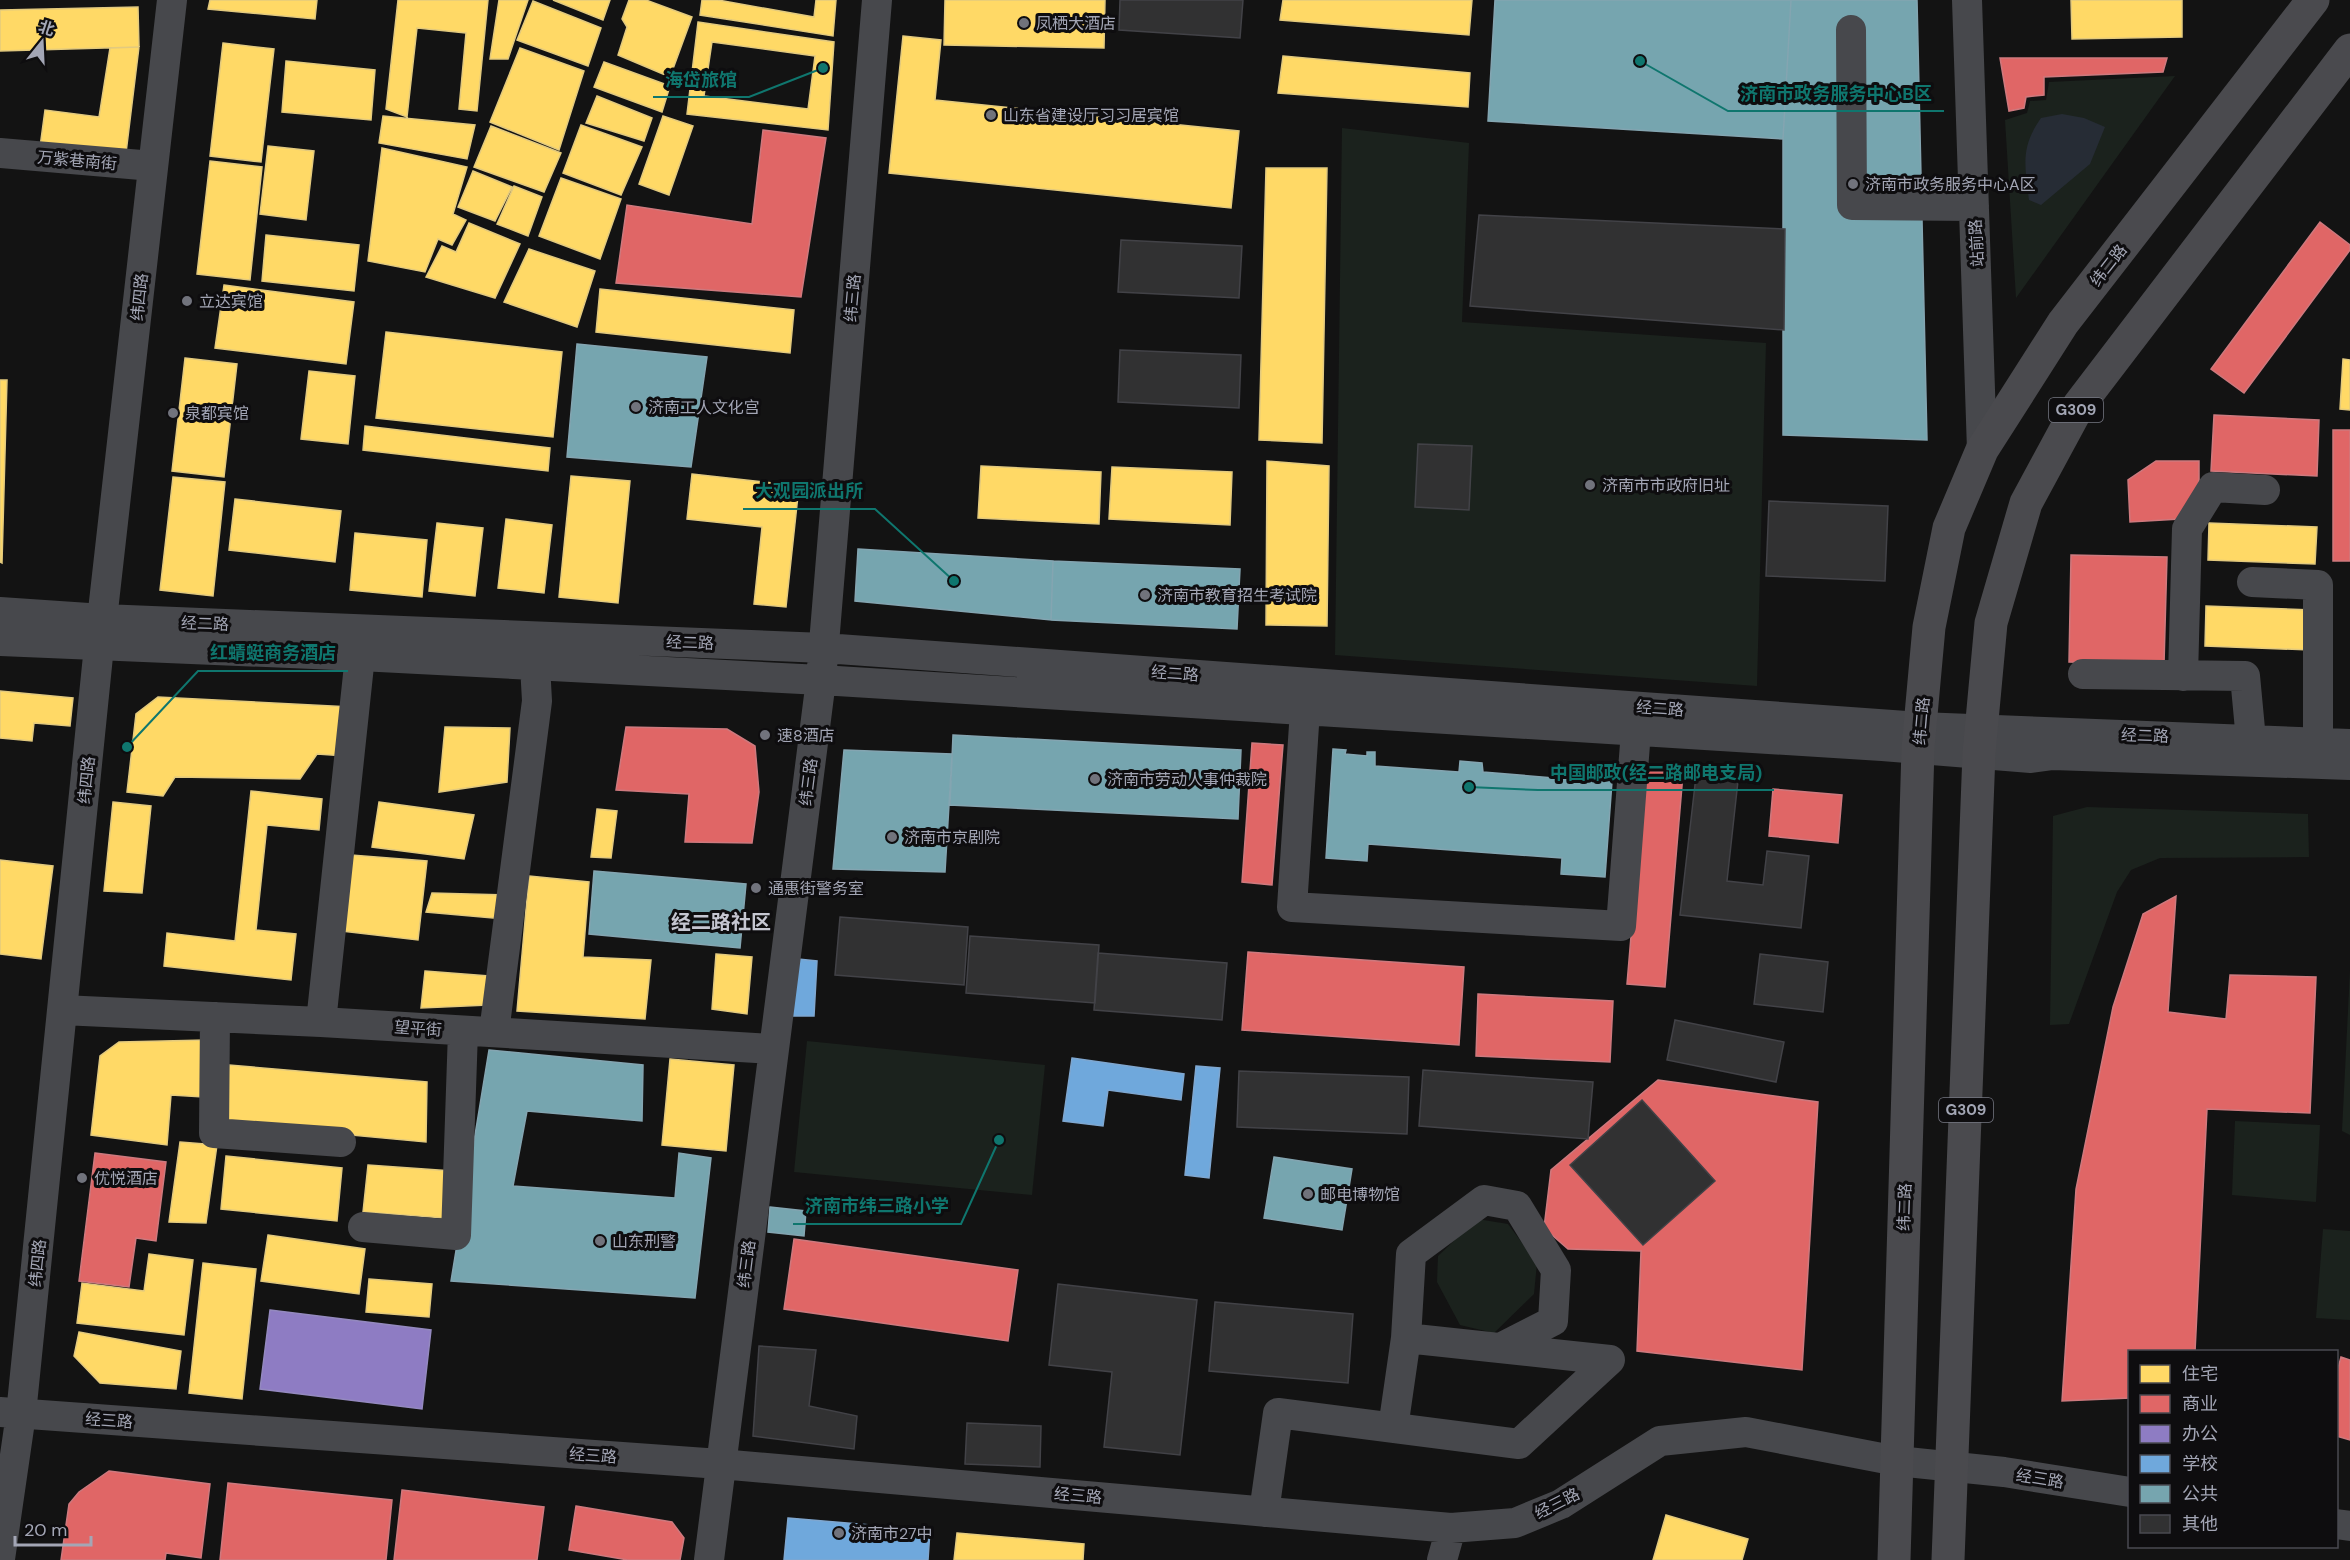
<svg xmlns="http://www.w3.org/2000/svg" width="2350" height="1560" font-family="'DM Sans','Noto Sans SC',sans-serif">
  <style>
    .green { fill: #1b221d }
    .water { fill: #262c35 }
    .homes { fill: #ffd966; stroke: #e3ca7e; stroke-width: 1.5; fill-rule: evenodd }
    .shops { fill: #e06666; stroke: #ce797e; stroke-width: 1.5 }
    .offices { fill: #8e7cc3; stroke: #9489bf; stroke-width: 1.5 }
    .schools { fill: #6fa8dc; stroke: #7fa7d0; stroke-width: 1.5 }
    .public { fill: #76a5af; stroke: #84a5b1; stroke-width: 1.5 }
    .building { fill: #313132; stroke: #424247; stroke-width: 1.5 }
    .lines { fill: none; stroke-linecap: round; stroke-linejoin: round }
    .minor { stroke: #47484c; stroke-width: 30 }
    .highway { stroke: #4a4a4e; stroke-width: 33 }
    .poi-dot { fill: #71737c; stroke: #0e0d0f; stroke-width: 2 }
    .labels { text-anchor: middle; stroke-width: 6; stroke-linejoin: round; paint-order: stroke }
    .shield { fill: #0e0d0f; stroke: #767883; stroke-width: 1.5 }
    .shield-label { font-size: 15px; font-weight: bold; fill: #a3a6b5 }
    .poi-label { font-size: 16px; fill: #a3a6b5; stroke: #0e0d0f; text-anchor: start }
    .street-label { font-size: 16px; fill: #a3a6b5; stroke: #0e0d0f }
    .quarter-label { font-size: 20px; font-weight: bold; fill: #c5c6d1; stroke: #0e0d0f }
    .leader { fill: none; stroke: #0f766e; stroke-width: 2 }
    .callout-dot { fill: #0f766e; stroke: #0e0d0f; stroke-width: 2 }
    .callout-label { font-size: 18px; text-anchor: middle; font-weight: bold; fill: #0f766e; stroke: #0e0d0f; stroke-width: 6; stroke-linejoin: round; paint-order: stroke }
  </style>
  <rect width="100%" height="100%" fill="#131313"/>
  <path class="green" d="M2175,76L2016,298L2005,120L2027,113L2030,101L2046,100L2049,82Z
    M1342,128L1469,143L1462,322L1766,343L1757,686L1335,655Z
    M2087,807L2308,814L2309,857L2160,858L2131,870L2117,892L2069,1024L2050,1025L2053,816Z
    M2350,970V1135L2342,1131Z
    M807,1041L1045,1065L1032,1195L794,1172Z
    M2235,1121L2320,1125L2316,1202L2232,1195Z
    M1477,1219L1508,1224L1537,1263L1534,1294L1494,1333L1460,1325L1437,1282L1438,1256Z
    M2323,1229L2350,1231V1320L2316,1318Z"/>
  <path class="water" d="M2062,114L2084,118L2105,127L2090,164L2041,205L2029,200C2025,165 2020,148 2041,118Z"/>
  <path class="homes" d="M210,0H317L315,19L208,9Z
    M398,0H488L477,111L459,109L466,33L417,28L407,117L386,109Z
    M499,0H528L508,59H490Z
    M553,0H610L603,20Z
    M629,0H646L692,17L670,77L618,55L627,27L622,19Z
    M702,0H718L814,17L816,0H836L833,36L700,15Z
    M945,0H1105L1104,48L944,45Z
    M1283,0H1472L1469,35L1280,20Z
    M2071,0H2182V37L2072,39Z
    M533,1L601,28L588,66L517,40Z
    M138,7L139,47L0,51V10Z
    M698,22L834,42L828,130L687,114ZM712,42L815,56L808,109L704,96Z
    M903,36L941,40L935,100L1239,131L1231,208L889,173Z
    M223,43L274,49L261,162L210,156Z
    M139,47L126,153L40,147L45,110L99,117L110,48Z
    M520,48L584,71L559,150L490,122Z
    M1283,56L1470,73L1468,107L1278,93Z
    M286,61L375,70L371,120L282,112Z
    M604,62L670,86L662,112L594,87Z
    M597,96L652,118L644,141L586,123Z
    M383,116L475,125L467,159L379,143Z
    M663,116L693,126L669,195L639,184Z
    M581,125L642,147L621,195L563,173Z
    M491,126L561,153L544,192L474,167Z
    M268,146L314,151L306,220L260,214Z
    M382,148L467,167L453,214L466,220L452,245L438,239L425,272L368,261Z
    M210,161L262,167L250,280L197,274Z
    M1266,168H1327L1322,443L1259,440Z
    M473,171L512,187L495,221L458,207Z
    M561,178L621,199L600,259L539,236Z
    M514,186L542,197L528,236L497,224Z
    M469,223L520,244L495,298L426,277L442,246L456,252Z
    M266,235L359,245L354,291L262,281Z
    M529,249L595,271L577,327L504,302Z
    M224,285L354,302L346,364L215,348Z
    M600,289L794,310L790,353L596,332Z
    M386,332L562,352L553,437L376,418Z
    M185,358L237,364L224,477L172,471Z
    M2343,359L2350,360V410L2340,409Z
    M309,371L355,376L348,444L301,439Z
    M0,380H7L2,563L0,562Z
    M365,426L550,448L548,471L363,450Z
    M1267,461L1329,466L1327,626L1266,625Z
    M981,466L1101,472L1099,524L978,518Z
    M1112,467L1232,472L1230,525L1109,519Z
    M692,474L799,486L786,607L754,604L762,527L687,519Z
    M571,476L630,481L618,603L559,597Z
    M173,477L225,482L213,596L160,590Z
    M235,499L341,511L335,562L229,550Z
    M506,519L552,525L544,593L498,588Z
    M437,523L483,528L475,596L429,591Z
    M2209,523L2317,527L2315,564L2208,560Z
    M355,533L427,540L422,597L350,590Z
    M2206,606L2312,610L2310,650L2205,646Z
    M0,691L73,698L70,726L34,723L32,741L0,738Z
    M158,697L351,707L345,756L317,754L300,779L175,777L163,796L127,792L136,714Z
    M445,727L510,728L507,782L439,792Z
    M251,791L322,799L319,830L267,825L256,930L296,934L291,980L164,966L167,933L235,941Z
    M113,802L151,806L142,893L104,891Z
    M379,802L474,815L464,859L372,847Z
    M597,809L617,811L611,858L591,857Z
    M351,855L427,861L418,940L342,931Z
    M0,860L53,866L41,959L0,954Z
    M529,876L589,882L583,957L651,960L645,1019L517,1011Z
    M432,893L507,895L504,919L426,912Z
    M716,954L752,957L747,1014L712,1009Z
    M425,971L489,976L488,1005L421,1008Z
    M206,1040L203,1097L171,1095L167,1145L91,1135L100,1056L119,1042Z
    M670,1059L734,1065L726,1151L662,1145Z
    M229,1065L427,1082L426,1142L223,1123Z
    M180,1142L217,1145L206,1223L169,1222Z
    M226,1156L342,1168L337,1221L221,1209Z
    M368,1165L452,1171L445,1218L363,1212Z
    M268,1235L365,1249L359,1294L261,1281Z
    M149,1254L193,1260L184,1335L77,1323L82,1283L144,1291Z
    M203,1263L256,1269L242,1399L189,1393Z
    M369,1279L432,1284L429,1317L366,1312Z
    M79,1332L181,1351L176,1389L100,1383L74,1356Z
    M1666,1515L1748,1539L1742,1560H1653Z
    M957,1533L1084,1544L1083,1560H954Z"/>
  <path class="shops" d="M2000,58H2167L2163,72L2044,77V95L2026,97L2024,108L2009,111Z
    M763,130L826,138L801,297L616,283L627,205L752,224Z
    M2320,222L2350,245V250L2244,393L2211,369Z
    M2214,415L2319,420L2317,476L2211,471Z
    M2333,430H2350V561H2333Z
    M2156,461H2199V492L2180,519L2130,522L2128,480Z
    M2071,555L2167,557L2164,664L2069,662Z
    M626,727L727,729L755,746L759,792L752,843L685,842L689,794L616,790Z
    M1252,743L1283,745L1272,885L1242,882Z
    M1645,770L1683,774L1665,987L1627,984Z
    M1773,789L1842,795L1838,843L1769,836Z
    M2176,896L2168,1012L2226,1019L2230,975L2316,977L2310,1113L2207,1109L2195,1352H2130V1398L2062,1401L2076,1189L2113,1007L2143,914Z
    M1248,952L1464,967L1459,1045L1242,1030Z
    M1478,994L1613,1001L1610,1062L1476,1056Z
    M1658,1080L1818,1102L1802,1370L1637,1351L1641,1251L1568,1249L1544,1228L1551,1170Z
    M95,1153L166,1162L156,1241L136,1238L129,1287L79,1281Z
    M794,1239L1018,1270L1008,1341L784,1309Z
    M2341,1357L2350,1360V1440L2336,1436V1376Z
    M109,1471L210,1484L201,1558L166,1553L165,1560H61L69,1504L79,1492Z
    M228,1483L392,1500L386,1560H220Z
    M402,1490L544,1507L537,1560H394Z
    M576,1506L672,1522L684,1538L680,1560H628L569,1550Z"/>
  <path class="offices" d="M270,1310L431,1330L422,1409L260,1389Z"/>
  <path class="schools" d="M798,959L817,961L814,1016H791Z
    M1072,1058L1184,1074L1181,1100L1108,1090L1103,1126L1063,1121Z
    M1196,1066L1220,1068L1209,1178L1185,1175Z
    M788,1518L930,1530L928,1560H784Z"/>
  <path class="public" d="M1495,0H1791L1783,139L1488,121Z
    M1791,0H1917L1927,440L1783,435V139Z
    M577,344L707,357L691,467L567,457Z
    M858,549L1053,561L1051,620L855,601Z
    M1053,561L1240,569L1237,629L1051,620Z
    M953,735L1241,750L1238,819L950,805Z
    M1333,749L1346,750L1345,754L1367,756V752H1375V766L1459,772L1460,761L1482,763L1483,772L1566,779L1567,765L1577,766V770L1599,772V766L1613,768L1605,877L1561,874L1562,858L1368,844L1367,861L1326,858Z
    M844,750L952,754L945,872L833,869Z
    M594,871L746,884L740,948L589,934Z
    M489,1050L643,1065L642,1121L527,1111L513,1186L675,1198L679,1153L711,1158L695,1298L451,1281Z
    M1274,1157L1352,1169L1342,1230L1264,1218Z
    M770,1207L806,1211L804,1236L768,1232Z"/>
  <path class="building" d="M1120,0H1243L1240,38L1119,30Z
    M1479,215L1785,229L1784,330L1470,306Z
    M1121,240L1242,246L1239,298L1118,292Z
    M1120,350L1241,355L1239,408L1118,402Z
    M1418,444L1472,446L1469,510L1415,507Z
    M1769,501L1888,506L1885,581L1766,576Z
    M1696,776L1738,781L1727,881L1763,885L1767,851L1809,856L1801,928L1680,915Z
    M840,917L968,927L964,985L835,975Z
    M970,936L1099,945L1095,1003L966,993Z
    M1098,953L1227,963L1222,1020L1094,1010Z
    M1760,954L1828,962L1823,1012L1754,1004Z
    M1675,1020L1784,1042L1776,1082L1667,1060Z
    M1423,1070L1593,1082L1588,1139L1419,1126Z
    M1239,1071L1409,1077L1407,1134L1237,1127Z
    M1642,1100L1715,1181L1643,1245L1570,1165Z
    M1058,1284L1197,1300L1180,1455L1104,1447L1112,1372L1049,1365Z
    M1215,1302L1353,1314L1348,1383L1209,1371Z
    M759,1346L816,1350L809,1406L857,1416L854,1449L753,1436Z
    M967,1423L1041,1426L1040,1467L965,1464Z"/>
  <g class="lines">
    <path class="minor" d="M1967,0L1982,450
      M1851,30L1852,205L1974,206
      M0,153L153,166
      M2252,582L2318,585V743
      M0,612L103,619L824,648L1920,727L2350,744
      M0,641L360,656L821,680L1882,746L2031,758L2053,755L2350,765
      M2083,674L2245,676L2251,740
      M2183,676L2187,529L2213,487L2265,490
      M1305,710L1292,907L1621,926L1636,731
      M62,1010L321,1022L774,1049
      M215,1017L214,1133L341,1142
      M321,1022L360,656
      M494,1032L537,701L535,665
      M363,1227L456,1235L463,1031
      M0,1412L720,1464L1451,1528L1515,1523L1561,1504L1660,1441L1746,1432L1897,1461L2004,1472L2130,1492
      M1393,1428L1406,1338L1411,1254L1484,1200L1517,1206L1556,1270L1553,1321L1500,1348
      M1264,1512L1278,1413L1519,1444L1610,1360L1406,1338
      M2336,1524L2350,1526
      M0,1559L21,1414L99,646L172,0
      M709,1560L821,680L877,0
      M1442,1560L1451,1528"/>
    <path class="highway" d="M1894,1560L1918,748L1929,627L1949,528L1982,450L2063,323L2313,0
      M1948,1560L1979,753L1991,623L2026,503L2079,405L2350,50"/>
  </g>
  <g class="poi-dot">
    <circle cx="1024" cy="23" r="6"/>
    <circle cx="991" cy="115" r="6"/>
    <circle cx="1853" cy="184" r="6"/>
    <circle cx="187" cy="301" r="6"/>
    <circle cx="636" cy="407" r="6"/>
    <circle cx="173" cy="413" r="6"/>
    <circle cx="1590" cy="485" r="6"/>
    <circle cx="1145" cy="595" r="6"/>
    <circle cx="765" cy="735" r="6"/>
    <circle cx="1095" cy="779" r="6"/>
    <circle cx="892" cy="837" r="6"/>
    <circle cx="756" cy="888" r="6"/>
    <circle cx="82" cy="1178" r="6"/>
    <circle cx="1308" cy="1194" r="6"/>
    <circle cx="600" cy="1241" r="6"/>
    <circle cx="839" cy="1533" r="6"/>
  </g>
  <g class="labels">
    <g class="shield">
      <rect x="2049" y="398" width="54" height="24" rx="4.5"/>
      <rect x="1939" y="1098" width="54" height="24" rx="4.5"/>
    </g>
    <g class="shield-label">
      <text x="2076" y="415">G309</text>
      <text x="1966" y="1115">G309</text>
    </g>
    <g class="poi-label">
      <text x="1036" y="29">凤栖大酒店</text>
      <text x="1003" y="121">山东省建设厅习习居宾馆</text>
      <text x="1865" y="190">济南市政务服务中心A区</text>
      <text x="199" y="307">立达宾馆</text>
      <text x="648" y="413">济南工人文化宫</text>
      <text x="185" y="419">泉都宾馆</text>
      <text x="1602" y="491">济南市市政府旧址</text>
      <text x="1157" y="601">济南市教育招生考试院</text>
      <text x="777" y="741">速8酒店</text>
      <text x="1107" y="785">济南市劳动人事仲裁院</text>
      <text x="904" y="843">济南市京剧院</text>
      <text x="768" y="894">通惠街警务室</text>
      <text x="94" y="1184">优悦酒店</text>
      <text x="1320" y="1200">邮电博物馆</text>
      <text x="612" y="1247">山东刑警</text>
      <text x="851" y="1539">济南市27中</text>
    </g>
    <g class="street-label">
      <text transform="translate(77 160) rotate(5)" y="6">万紫巷南街</text>
      <text transform="translate(1976 243) rotate(-93)" y="6">站前路</text>
      <text transform="translate(2108 265) rotate(-52)" y="6">纬二路</text>
      <text transform="translate(139 297) rotate(-84)" y="6">纬四路</text>
      <text transform="translate(852 298) rotate(-85)" y="6">纬三路</text>
      <text transform="translate(205 623) rotate(2)" y="6">经二路</text>
      <text transform="translate(690 642) rotate(2)" y="6">经二路</text>
      <text transform="translate(1175 673) rotate(4)" y="6">经二路</text>
      <text transform="translate(1660 708) rotate(4)" y="6">经二路</text>
      <text transform="translate(1921 721) rotate(-85)" y="6">纬二路</text>
      <text transform="translate(2145 735) rotate(2)" y="6">经二路</text>
      <text transform="translate(86 780) rotate(-84)" y="6">纬四路</text>
      <text transform="translate(808 782) rotate(-83)" y="6">纬三路</text>
      <text transform="translate(418 1028) rotate(4)" y="6">望平街</text>
      <text transform="translate(1904 1207) rotate(-88)" y="6">纬二路</text>
      <text transform="translate(37 1263) rotate(-84)" y="6">纬四路</text>
      <text transform="translate(746 1264) rotate(-83)" y="6">纬三路</text>
      <text transform="translate(109 1420) rotate(4)" y="6">经三路</text>
      <text transform="translate(593 1455) rotate(4)" y="6">经三路</text>
      <text transform="translate(2040 1478) rotate(9)" y="6">经三路</text>
      <text transform="translate(1078 1495) rotate(5)" y="6">经三路</text>
      <text transform="translate(1557 1503) rotate(-27)" y="6">经三路</text>
    </g>
    <g class="quarter-label">
      <text x="721" y="929">经二路社区</text>
    </g>
  </g>
  <path class="leader" d="M823 68L749 97H653M1640 61L1728 111H1944M954 581L875 509H743M127 747L198 671H348M1469 787L1538 790H1774M999 1140L961 1224H793"/>
  <g class="callout-dot">
    <circle cx="823" cy="68" r="6"/>
    <circle cx="1640" cy="61" r="6"/>
    <circle cx="954" cy="581" r="6"/>
    <circle cx="127" cy="747" r="6"/>
    <circle cx="1469" cy="787" r="6"/>
    <circle cx="999" cy="1140" r="6"/>
  </g>
  <g class="callout-label">
    <text x="701" y="86">海岱旅馆</text>
    <text x="1836" y="100">济南市政务服务中心B区</text>
    <text x="809" y="497">大观园派出所</text>
    <text x="273" y="659">红蜻蜓商务酒店</text>
    <text x="1656" y="779">中国邮政(经二路邮电支局)</text>
    <text x="877" y="1212">济南市纬三路小学</text>
  </g>
  <rect x="2128" y="1350" width="210" height="198" fill="#0e0d0f" stroke="#4a4a51" stroke-width="1.5"/>
  <rect x="2140" y="1365" width="30" height="18" fill="#ffd966" stroke="#4a4a51" stroke-width="1.5"/>
  <text x="2182" y="1380" font-size="18" fill="#a3a6b5">住宅</text>
  <rect x="2140" y="1395" width="30" height="18" fill="#e06666" stroke="#4a4a51" stroke-width="1.5"/>
  <text x="2182" y="1410" font-size="18" fill="#a3a6b5">商业</text>
  <rect x="2140" y="1425" width="30" height="18" fill="#8e7cc3" stroke="#4a4a51" stroke-width="1.5"/>
  <text x="2182" y="1440" font-size="18" fill="#a3a6b5">办公</text>
  <rect x="2140" y="1455" width="30" height="18" fill="#6fa8dc" stroke="#4a4a51" stroke-width="1.5"/>
  <text x="2182" y="1470" font-size="18" fill="#a3a6b5">学校</text>
  <rect x="2140" y="1485" width="30" height="18" fill="#76a5af" stroke="#4a4a51" stroke-width="1.5"/>
  <text x="2182" y="1500" font-size="18" fill="#a3a6b5">公共</text>
  <rect x="2140" y="1515" width="30" height="18" fill="#313132" stroke="#4a4a51" stroke-width="1.5"/>
  <text x="2182" y="1530" font-size="18" fill="#a3a6b5">其他</text>
  <g transform="translate(42 42) rotate(18)" stroke="#0e0d0f" stroke-width="4.5" paint-order="stroke">
  <path d="M0-4.5L10 22L0 15L-10 22Z" fill="#a3a6b5"/>
  <text y="-9" font-size="16" font-weight="bold" text-anchor="middle" fill="#a3a6b5">北</text>
  </g>
  <path d="M15 1536v9h76v-9" fill="none" stroke="#a3a6b5" stroke-width="3"/>
  <text x="24" y="1536" font-size="18" fill="#a3a6b5" stroke="#0e0d0f" stroke-width="4.5" paint-order="stroke">20 m</text>
</svg>
